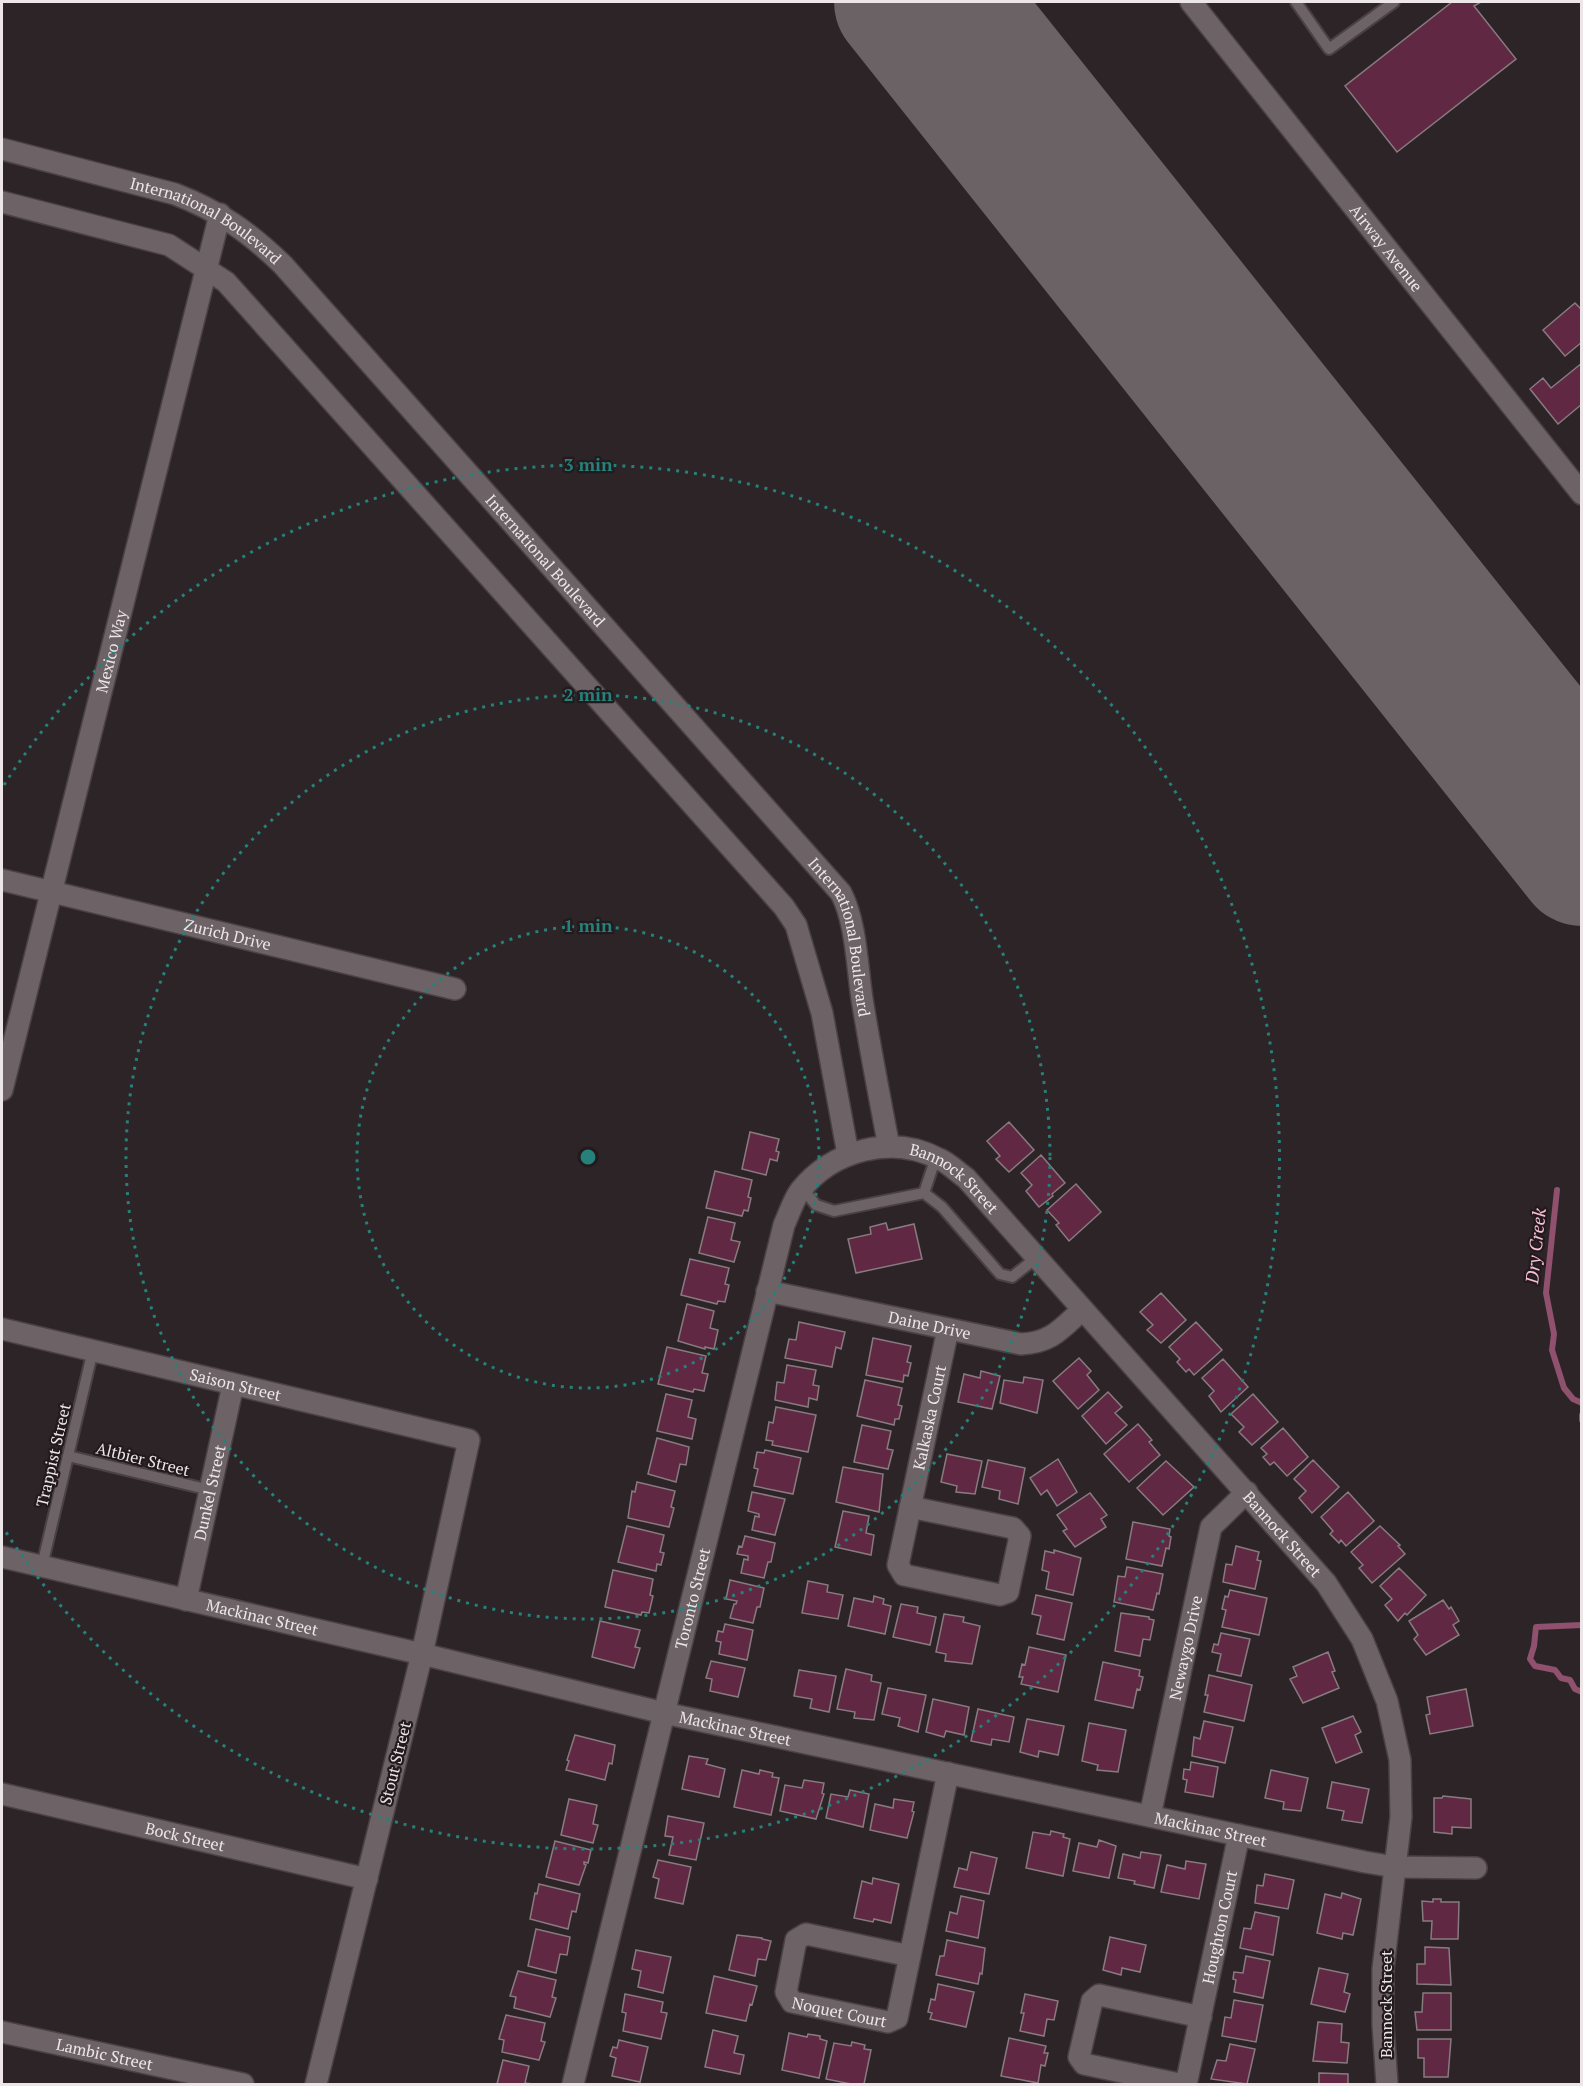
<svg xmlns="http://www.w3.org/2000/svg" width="1583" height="2086" font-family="'PT Serif',serif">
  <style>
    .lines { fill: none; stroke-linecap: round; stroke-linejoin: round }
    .stream { stroke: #8f516d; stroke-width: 6 }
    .taxiway { stroke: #6a6264; stroke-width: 52 }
    .runway { stroke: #6a6264; stroke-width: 130 }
    .building { fill: #602842; stroke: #877b80; stroke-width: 1.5 }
    .lane-casing { stroke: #494144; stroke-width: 14 }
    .street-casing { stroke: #494144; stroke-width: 24 }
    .lane { stroke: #6d6266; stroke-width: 10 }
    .street { stroke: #6d6266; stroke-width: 21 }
    .ring { fill: none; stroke: #25817a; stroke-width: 3; stroke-dasharray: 3 6 }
    .labels { text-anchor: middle; stroke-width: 4.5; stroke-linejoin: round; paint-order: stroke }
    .street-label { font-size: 16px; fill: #ece6e8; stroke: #231a1e }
    .water-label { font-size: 18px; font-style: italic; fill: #f8c0d7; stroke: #231a1e }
    .centre { fill: #25817a; stroke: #231a1e; stroke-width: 3 }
    .ring-label { font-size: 18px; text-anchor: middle; font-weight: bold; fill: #25817a; stroke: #231a1e; stroke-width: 4.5; stroke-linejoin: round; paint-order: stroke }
  </style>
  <rect width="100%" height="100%" fill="#2d2427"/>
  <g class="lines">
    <path class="stream" d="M1557,1190L1546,1293L1554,1334L1552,1350L1564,1388L1573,1399L1582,1403
      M1582,1415V1420
      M1582,1625L1536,1627L1534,1646L1530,1659L1535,1666L1555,1670L1561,1678L1570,1680L1575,1689L1582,1692"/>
    <path class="taxiway" d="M1001,2L1582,730"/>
    <path class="runway" d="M899,2L1582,861"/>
  </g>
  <path class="building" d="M1452,2H1481L1474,6L1516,59L1397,152L1345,86Z
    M1575,303L1582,310V342L1565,356L1543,330Z
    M1582,363V404L1558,424L1530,389L1543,378L1551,388Z
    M1009,1122L1034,1150L1009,1172L996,1159L1000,1156L987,1141Z
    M750,1132L779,1139L776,1151L779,1152L777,1161L770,1159L766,1175L742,1169Z
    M1041,1155L1065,1183L1052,1194L1053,1196L1039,1207L1026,1191L1032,1185L1021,1173Z
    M715,1171L752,1180L748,1197L751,1198L748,1211L744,1210L742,1216L706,1208Z
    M1076,1184L1101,1212L1069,1241L1056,1225L1059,1223L1047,1210Z
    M708,1217L735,1223L731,1240L740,1242L734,1262L699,1253Z
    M886,1223L888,1230L914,1224L922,1259L856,1273L848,1239L871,1234L870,1227Z
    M690,1259L729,1268L725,1284L729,1285L725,1302L718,1301L717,1304L681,1295Z
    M1161,1293L1186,1320L1161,1343L1147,1330L1153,1325L1140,1312Z
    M687,1304L714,1311L710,1328L718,1330L714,1349L705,1347V1349L678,1341Z
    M799,1322L845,1332L841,1349L836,1347L832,1367L785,1358L789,1339L796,1340Z
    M1196,1322L1222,1350L1194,1375L1189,1369L1186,1372L1177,1362L1180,1359L1169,1347Z
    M873,1338L911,1346L907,1362L911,1363L908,1376L904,1375L903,1382L866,1375Z
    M667,1347L706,1356L702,1373L708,1374L704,1391L694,1389L693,1392L658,1384Z
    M1079,1358L1091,1371L1087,1375L1099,1390L1078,1409L1053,1381Z
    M1223,1359L1248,1387L1221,1412L1209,1396L1214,1391L1202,1378Z
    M787,1365L816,1370L813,1385L819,1386L817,1400L809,1398L808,1407L775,1400L777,1382L784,1383Z
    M981,1371L1000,1376L992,1409L958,1402L964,1374L980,1378Z
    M1024,1377L1043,1380L1037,1413L1000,1403L1004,1380L1023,1383Z
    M865,1380L902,1388L898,1405L902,1406L899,1419H895L894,1425L857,1416Z
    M1108,1392L1122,1407L1115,1413L1127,1425L1106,1444L1082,1416Z
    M666,1394L692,1400L688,1417L696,1419L692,1439L657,1431Z
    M1253,1394L1278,1422L1252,1445L1239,1432L1244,1427L1231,1414Z
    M776,1407L816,1415L808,1452L772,1445L773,1441L766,1440L769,1422L773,1423Z
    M1138,1424L1152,1440L1149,1442L1160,1455L1129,1482L1104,1454Z
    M862,1425L891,1431L887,1449L893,1450L888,1469L854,1462Z
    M1283,1428L1308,1457L1287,1476L1274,1462L1270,1465L1263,1457L1267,1454L1261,1448Z
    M657,1438L689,1447L686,1465L680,1464L676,1482L648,1474Z
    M765,1450L801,1458L793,1494L754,1486L758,1469L754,1468L757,1452L764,1453Z
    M947,1454L982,1461L975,1494L956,1492L957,1486L941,1482Z
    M1058,1459L1077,1492L1057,1506L1047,1490L1041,1495L1030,1478Z
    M988,1460L1025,1468L1018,1504L999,1499L1000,1491L982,1487Z
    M1313,1460L1339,1487L1312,1513L1299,1498L1306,1491L1294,1479Z
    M1166,1461L1194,1487L1163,1515L1137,1488Z
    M843,1467L883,1474L879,1512L836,1502Z
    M637,1482L675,1491L671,1507L674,1508L669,1527L628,1518L632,1491L635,1492Z
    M752,1492L785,1499L775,1535L752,1530L755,1516L759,1517V1514L748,1511Z
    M1348,1492L1374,1521L1346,1546L1341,1540L1339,1543L1330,1534L1333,1531L1321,1517Z
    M1090,1493L1107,1515L1101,1519L1106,1527L1075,1547L1063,1531L1067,1529L1057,1515Z
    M843,1511L869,1516L866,1533L874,1535L871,1555L835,1547Z
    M1133,1522L1170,1529L1169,1536L1171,1537L1169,1549L1166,1548L1162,1566L1126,1559Z
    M627,1526L664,1535L660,1552L664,1553L661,1565L657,1564L656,1571L618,1562Z
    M1380,1526L1400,1545L1398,1546L1405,1554L1372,1583L1359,1568L1363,1565L1351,1552Z
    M745,1536L775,1543L771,1562H768L764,1578L741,1573L744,1559L748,1560V1556L737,1554L739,1546L742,1547Z
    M1236,1546L1259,1552L1257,1560L1261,1561L1255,1589L1223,1582L1226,1564L1232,1565Z
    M1054,1550L1081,1558L1073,1595L1046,1589L1049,1572L1042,1570L1045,1551L1054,1553Z
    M1127,1567L1163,1574L1159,1594L1157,1593L1153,1610L1114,1602L1118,1576L1125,1577Z
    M1399,1568L1426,1595L1407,1615L1405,1613L1398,1621L1385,1605L1392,1599L1380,1586Z
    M613,1570L653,1579L650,1595L653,1596L649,1613L642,1612L641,1615L605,1607Z
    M730,1580L764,1588L760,1607H757L753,1623L730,1618L734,1604H736L737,1601L726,1599Z
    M808,1581L828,1585L827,1592L843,1595L838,1619L802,1613Z
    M1230,1590L1267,1598L1259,1635L1222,1627L1226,1610L1222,1609L1225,1596L1228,1597Z
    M1036,1595L1072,1603L1064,1640L1037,1634L1041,1616L1032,1614Z
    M874,1596L884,1599L883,1604L891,1606L885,1634L848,1626L854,1598L873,1602Z
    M1443,1600L1449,1609L1451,1607L1459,1621L1453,1625L1459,1635L1426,1655L1414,1639L1418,1635L1409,1621Z
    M901,1604L918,1607L917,1613L936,1617L930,1645L893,1637Z
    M1121,1613L1149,1617V1619L1154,1620L1150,1640L1143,1639L1140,1656L1115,1651Z
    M944,1614L964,1617L963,1622L980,1626L972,1664L945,1661L946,1654L936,1652Z
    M600,1621L640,1630L635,1647L640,1648L634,1668L592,1657Z
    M725,1624L753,1630L747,1660L719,1654L721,1642L716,1641L718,1631L723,1632Z
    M1221,1633L1250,1639L1241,1676L1217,1671L1221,1654L1212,1652L1214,1644L1218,1645Z
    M1029,1647L1066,1655L1058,1692L1021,1684L1023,1677H1019L1022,1664L1025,1665Z
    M1328,1652L1335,1671L1332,1672L1339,1688L1303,1703L1290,1679L1297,1676L1293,1667Z
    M711,1661L745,1668L738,1697L710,1691L712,1679L706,1678Z
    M1103,1662L1140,1670L1139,1676L1143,1677L1140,1690L1137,1689L1133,1708L1095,1700Z
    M846,1669L872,1675L871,1681L881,1683L874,1720L854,1718L855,1712L837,1709Z
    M799,1670L836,1676L829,1712L810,1708L812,1699L794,1696Z
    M1209,1675L1252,1685L1244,1721L1204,1712L1208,1695H1205Z
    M888,1688L926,1695L918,1732L898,1726L900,1718L882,1714Z
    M1466,1689L1473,1726L1430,1734L1426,1715L1430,1714L1427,1697Z
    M933,1699L969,1707L964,1735L946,1731L944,1737L926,1732Z
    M978,1709L1014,1717L1009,1742L992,1739L991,1745L971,1741Z
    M1353,1716L1361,1732L1355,1735L1362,1752L1336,1763L1322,1728Z
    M1027,1719L1064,1726L1058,1755L1039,1751L1038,1757L1020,1752Z
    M1204,1721L1233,1727L1225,1763L1192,1756L1194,1737L1200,1739Z
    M1089,1723L1126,1730L1118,1772L1097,1770L1098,1765L1082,1761Z
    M575,1735L615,1745L612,1764L609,1763L605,1780L566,1770L569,1761L567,1760Z
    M689,1756L708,1759L706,1764L725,1769L719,1797L682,1789Z
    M1191,1762L1218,1767L1213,1797L1185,1792L1187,1780L1183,1779L1184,1769L1190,1770Z
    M742,1770L759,1774L760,1770L773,1773L772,1777L779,1778L771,1815L734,1807Z
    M1271,1770L1308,1778L1301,1811L1283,1809L1284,1802L1265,1798Z
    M804,1780L824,1783L822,1793L824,1794L816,1819L780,1811L785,1785L802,1788Z
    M1332,1782L1369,1789L1362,1823L1342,1820L1344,1811L1327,1808Z
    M850,1790L869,1794L863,1827L826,1818L831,1794L848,1797Z
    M1443,1796L1471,1799V1828L1452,1827V1834L1434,1832V1798H1442Z
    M569,1799L597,1805L593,1824L598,1825L593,1843L561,1835Z
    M894,1799L914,1802L912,1811L914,1812L907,1838L870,1830L875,1804L893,1808Z
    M668,1816L704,1823L696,1860L669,1855L673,1837L665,1836Z
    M1051,1831L1064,1834L1063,1837L1070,1839L1063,1876L1026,1868L1033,1832L1050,1835Z
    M1099,1840L1116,1846L1109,1878L1073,1871L1079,1843L1097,1847Z
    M555,1841L591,1850L588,1863L584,1862V1864L586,1865L579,1885L546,1877Z
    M971,1852L997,1858L989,1894L954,1887L959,1868L967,1870Z
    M1141,1852L1161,1855L1154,1888L1134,1884L1135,1881L1118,1878L1123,1854L1140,1858Z
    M658,1860L691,1867L683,1904L655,1898L659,1879L653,1877Z
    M1186,1861L1206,1864L1199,1899L1161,1892L1167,1865L1185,1869Z
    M1265,1874L1294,1880L1288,1909L1255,1903L1257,1885L1263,1886Z
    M873,1878L899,1884L891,1923L874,1919L873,1922L854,1918L862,1881L872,1884Z
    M539,1884L580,1894L576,1912L572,1911L568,1929L530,1919L535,1893L537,1894Z
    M1342,1893L1361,1899L1353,1935L1343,1933L1342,1939L1317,1933L1325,1894L1341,1898Z
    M961,1896L984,1901L978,1938L946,1931L950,1912L957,1914Z
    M1433,1899H1441V1902H1459L1458,1939H1431L1432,1921H1423L1422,1901L1433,1902Z
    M1255,1912L1279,1917L1273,1955L1240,1948L1244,1928L1251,1929Z
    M536,1929L570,1937L567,1955L560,1954L556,1973L528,1966Z
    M737,1935L762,1938V1939L771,1941L766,1960L758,1959L755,1976L729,1970Z
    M1110,1937L1146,1945L1140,1972L1122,1968L1121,1975L1103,1970Z
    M947,1940L985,1948L982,1974L980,1973L978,1984L936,1975L940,1956H944Z
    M1425,1947L1449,1948L1451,1985L1417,1984V1964H1425Z
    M636,1950L671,1957L663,1993L638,1987L641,1971L632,1969Z
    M1246,1956L1270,1961L1263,1998L1234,1992L1236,1980L1233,1979L1234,1972L1243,1973Z
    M1319,1968L1348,1974L1344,1992L1350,1994L1345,2012L1311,2004Z
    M518,1971L556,1980L552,1997L556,1998L550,2017L514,2008L516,1997L510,1996Z
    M714,1976L757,1986L752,2005L750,2004L746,2021L706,2013Z
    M938,1984L974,1992L966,2027L930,2019L932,2013L928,2012L931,1999L935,2000Z
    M1423,1993H1451V2030H1417L1415,2012H1422Z
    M625,1994L663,2002L661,2012L667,2013L661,2039L623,2031L626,2013L622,2012Z
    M1025,1994L1058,2001L1054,2020L1047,2019L1044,2036L1020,2031L1024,2013H1021Z
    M1234,2000L1263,2005L1256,2042L1222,2036L1225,2017L1231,2018Z
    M506,2015L545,2023L541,2041L545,2042L539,2060L502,2052L504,2040L499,2039Z
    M1318,2022L1342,2024L1341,2042L1349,2043L1347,2063L1313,2061Z
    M713,2030L738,2036L734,2053L744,2055L740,2074L705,2067Z
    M789,2033L807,2037L808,2034L820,2036V2039L827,2041L819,2078L782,2070Z
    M1009,2038L1046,2046L1044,2053H1048L1045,2066L1041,2065L1038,2083L1001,2076Z
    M1418,2039H1451L1448,2077H1424V2058H1418Z
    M619,2040L648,2047L640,2082L612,2076L616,2058L610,2056L613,2047L617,2048Z
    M852,2042L865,2045L864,2049L871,2050L864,2084H851L826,2079L834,2043L851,2046Z
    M1230,2044L1255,2049L1247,2084L1211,2079L1217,2060L1226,2061Z
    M503,2060L529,2066L525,2083L533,2084H497Z
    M1319,2073L1348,2074V2084H1319Z"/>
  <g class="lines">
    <g class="lane-casing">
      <path id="lane" d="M1296,2L1329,49L1394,2
        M803,1189L816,1205L834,1211L924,1193L942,1207L1000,1274L1012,1277L1036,1258
        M924,1193L936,1157
        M68,1456L210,1490
        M42,1566L93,1350"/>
    </g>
    <g class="street-casing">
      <g id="street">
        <path id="s1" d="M1191,2L1582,494"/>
        <path id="s2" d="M2,149L175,194C219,211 249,232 283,265L841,893C857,924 857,970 863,1005C871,1053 880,1100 889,1147"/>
        <path d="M2,202L169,245L226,282L784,907L796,925L822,1013L848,1154"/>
        <path id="s3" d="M2,880L455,989"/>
        <path id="s4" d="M2,1090L220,214"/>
        <path id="s5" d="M767,1291L1021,1344C1051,1343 1061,1329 1082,1310"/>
        <path id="s6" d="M2,1329L469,1440L422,1654L316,2084"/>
        <path id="s7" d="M910,1507L1013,1528L1020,1536L1008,1592L1000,1595L904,1575L898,1565L948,1329"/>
        <path id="s8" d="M2,1557L422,1654L664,1713L1365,1862L1395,1867L1476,1868"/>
        <path id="s9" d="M186,1600L233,1385"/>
        <path id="s10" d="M2,1794L367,1879"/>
        <path id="s11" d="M1150,1816L1211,1527L1247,1492"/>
        <path id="s12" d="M910,1956L806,1934L796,1940L786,1992L792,2002L888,2022L897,2018L948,1773"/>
        <path id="s13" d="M1201,2017L1099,1995L1092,2001L1079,2057L1084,2064L1179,2084L1187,2080L1239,1835"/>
        <path id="s14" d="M2,2032L243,2084"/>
        <path id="s15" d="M573,2084L784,1225C789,1214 793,1201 800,1191C832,1150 892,1134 939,1159C949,1163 957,1172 966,1178L1326,1583L1362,1639L1387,1701L1400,1760L1401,1817L1383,1969V2025L1387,2084"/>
      </g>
    </g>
    <use href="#lane" class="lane"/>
    <use href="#street" class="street"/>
  </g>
  <g class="ring">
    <circle cx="588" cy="1157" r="231"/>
    <circle cx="588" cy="1157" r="462"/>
    <path d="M4 785A692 692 0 1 1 4 1529"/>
  </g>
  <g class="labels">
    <g class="street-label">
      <text dy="6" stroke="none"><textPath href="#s2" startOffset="218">International Boulevard</textPath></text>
      <text dy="6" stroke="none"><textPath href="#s1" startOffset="314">Airway Avenue</textPath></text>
      <text dy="6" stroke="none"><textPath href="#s2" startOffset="704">International Boulevard</textPath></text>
      <text dy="6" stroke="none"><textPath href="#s4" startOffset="452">Mexico Way</textPath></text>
      <text dy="6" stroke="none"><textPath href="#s3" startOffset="232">Zurich Drive</textPath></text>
      <text dy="6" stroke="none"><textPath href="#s2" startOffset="1190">International Boulevard</textPath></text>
      <text dy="6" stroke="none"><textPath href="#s15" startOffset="1100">Bannock Street</textPath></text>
      <text dy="6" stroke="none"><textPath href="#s5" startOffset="166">Daine Drive</textPath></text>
      <text dy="6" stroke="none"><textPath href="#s6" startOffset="240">Saison Street</textPath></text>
      <text dy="6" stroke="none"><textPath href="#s7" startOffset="442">Kalkaska Court</textPath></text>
      <text transform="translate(53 1455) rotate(-77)" y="6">Trappist Street</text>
      <text transform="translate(143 1459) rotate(14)" y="6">Altbier Street</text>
      <text dy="6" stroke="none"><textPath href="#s9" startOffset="110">Dunkel Street</textPath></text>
      <text dy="6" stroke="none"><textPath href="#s15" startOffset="1586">Bannock Street</textPath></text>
      <text dy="6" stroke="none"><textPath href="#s15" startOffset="500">Toronto Street</textPath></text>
      <text dy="6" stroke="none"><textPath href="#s8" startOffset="267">Mackinac Street</textPath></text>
      <text dy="6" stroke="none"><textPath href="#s11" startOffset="172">Newaygo Drive</textPath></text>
      <text dy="6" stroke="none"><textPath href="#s8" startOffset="753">Mackinac Street</textPath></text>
      <text transform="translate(395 1763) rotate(-76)" y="6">Stout Street</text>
      <text dy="6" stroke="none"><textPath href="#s8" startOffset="1239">Mackinac Street</textPath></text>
      <text dy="6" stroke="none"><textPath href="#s10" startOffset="188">Bock Street</textPath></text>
      <text dy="6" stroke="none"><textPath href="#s13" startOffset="442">Houghton Court</textPath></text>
      <text transform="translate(1386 2004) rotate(-90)" y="6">Bannock Street</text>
      <text dy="6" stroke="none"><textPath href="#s12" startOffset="231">Noquet Court</textPath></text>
      <text dy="6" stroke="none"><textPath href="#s14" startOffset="105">Lambic Street</textPath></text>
    </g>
    <g class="water-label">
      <text transform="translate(1536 1246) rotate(-84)" y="6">Dry Creek</text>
    </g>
  </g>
  <circle cx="588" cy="1157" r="9" class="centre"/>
  <g class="ring-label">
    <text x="588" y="471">3 min</text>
    <text x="588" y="701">2 min</text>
    <text x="588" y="932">1 min</text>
  </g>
  <rect width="1583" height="2086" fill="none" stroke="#ece6e8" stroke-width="6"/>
</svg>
